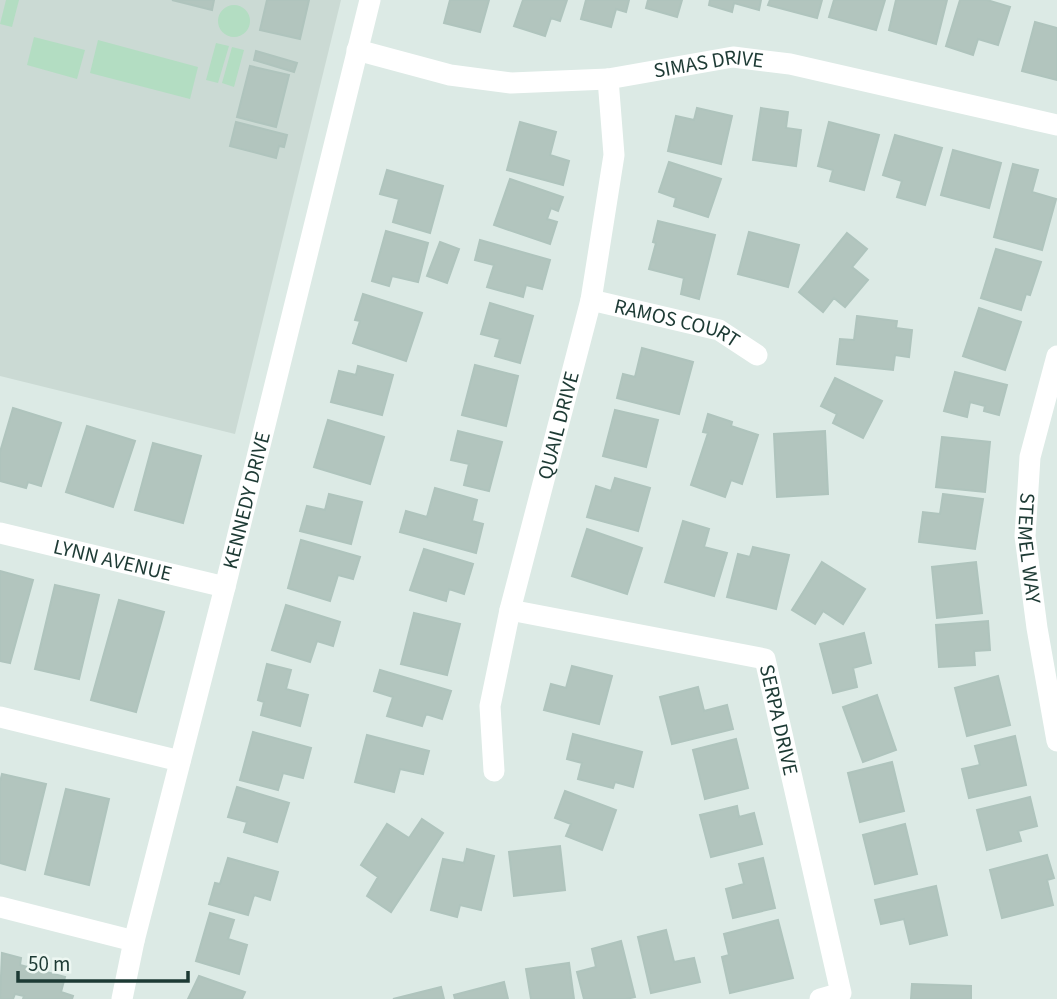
<svg xmlns="http://www.w3.org/2000/svg" width="1057" height="999" font-family="'Source Sans 3',sans-serif">
  <style>
    .built { fill: #cbdad4 }
    .green { fill: #b3ddc2 }
    .building { fill: #b2c5be; stroke: #afc4bd; stroke-width: 2 }
    .lines { fill: none; stroke-linecap: round; stroke-linejoin: round }
    .minor { stroke: #fff; stroke-width: 21 }
    .labels { text-anchor: middle; stroke-width: 5; stroke-linejoin: round; paint-order: stroke }
    .street-label { font-size: 21px; fill: #1d3a34; stroke: #edf7f2 }
  </style>
  <rect width="100%" height="100%" fill="#dceae5"/>
  <path class="built" d="M0,0H341L235,434L0,376Z"/>
  <path class="green" d="M6,0H19L12,27L0,24Z
    M218 21a16 16 0 1 1 32 0a16 16 0 1 1-32 0Z
    M34,37L85,50L77,79L27,65Z
    M98,40L198,67L190,99L90,73Z
    M216,43L229,46L218,83L206,80Z
    M232,47L244,50L234,87L222,83Z"/>
  <path class="building" d="M172,0H214L212,10Z
    M267,0H309L300,39L260,30Z
    M450,0H489L480,32L444,23Z
    M523,0H567L560,21L551,18L545,36L514,26Z
    M586,0H629L626,12L616,9L611,27L581,19Z
    M648,0H682L677,17L646,8Z
    M710,0H761L759,10L734,3L732,12L709,5Z
    M770,0H822L817,18L768,5Z
    M834,0H885L876,30L829,17Z
    M896,0H947L936,44L889,30Z
    M960,0H987L1010,7L998,45L978,39L973,55L946,46Z
    M1035,22L1057,28V80L1022,71Z
    M256,51L297,63L294,72L254,60Z
    M250,66L289,75L276,127L237,117Z
    M697,108L732,116L721,164L668,151L676,116L694,120Z
    M761,108L788,112L786,128L801,130L796,166L753,160Z
    M236,122L287,135L284,147L279,146L276,158L230,146Z
    M520,122L556,132L550,155L569,161L563,185L507,170Z
    M829,122L879,135L864,190L830,181L833,170L818,166Z
    M895,135L942,148L925,205L897,197L902,181L883,175Z
    M953,150L1001,163L989,208L941,195Z
    M669,162L721,179L708,217L674,206L676,198L659,192Z
    M1013,164L1038,170L1032,192L1056,199L1042,250L994,237Z
    M387,170L443,186L430,233L393,222L399,199L380,194Z
    M510,179L563,197L558,211L551,208L547,219L557,222L550,244L494,225Z
    M658,221L715,235L699,299L681,294L684,278L649,269L656,243L653,242Z
    M386,231L428,243L418,282L392,276L389,286L372,281Z
    M749,232L799,245L788,287L738,274Z
    M847,233L867,249L852,267L868,280L845,307L834,298L823,312L799,292Z
    M480,240L550,260L542,289L526,285L523,297L487,287L494,265L475,260Z
    M440,242L459,249L447,283L427,276Z
    M996,249L1041,262L1030,295L1026,294L1021,310L981,298Z
    M363,294L422,313L406,361L353,343L360,321L355,320Z
    M490,303L533,316L520,363L495,356L500,339L481,334Z
    M979,308L1021,322L1005,370L963,356Z
    M857,316L897,321L896,328L912,330L909,357L895,355L893,370L837,364L840,339L854,340Z
    M642,348L693,362L679,414L617,398L623,374L635,377Z
    M475,365L518,376L506,426L462,415Z
    M358,366L393,375L382,415L331,402L339,371L356,375Z
    M955,372L1007,385L999,415L984,411L985,406L970,402L967,417L944,411Z
    M835,378L882,401L863,438L833,423L837,414L821,406Z
    M13,408L61,423L41,486L28,482L26,488L0,481V452Z
    M615,410L658,420L646,467L603,456Z
    M708,414L732,422L731,426L758,435L742,484L731,480L725,497L691,485L708,433L703,432Z
    M328,420L384,437L370,484L314,467Z
    M87,426L135,441L113,507L66,492Z
    M458,431L502,442L489,491L464,485L469,464L451,460Z
    M825,431L828,494L777,497L774,434Z
    M942,437L990,442L985,492L936,487Z
    M153,443L201,456L183,523L135,510Z
    M615,478L650,488L638,531L587,517L596,486L611,491Z
    M435,488L477,500L472,521L483,524L476,553L400,532L406,511L427,517Z
    M329,494L362,502L351,544L300,531L307,506L325,510Z
    M943,494L983,499L975,549L919,542L923,512L940,514Z
    M683,521L709,529L704,547L727,553L714,596L665,582Z
    M587,529L642,548L627,594L572,576Z
    M301,540L360,557L353,579L338,575L330,601L288,588Z
    M753,547L789,555L776,609L727,597L738,554L750,557Z
    M424,549L473,564L464,594L449,589L446,601L410,590Z
    M822,562L865,589L843,624L823,611L815,624L792,610Z
    M976,562L982,613L937,618L932,567Z
    M0,571L33,580L10,663L0,661Z
    M55,585L99,595L79,679L35,669Z
    M119,600L164,612L136,712L91,700Z
    M286,605L340,622L333,646L317,641L310,662L272,650Z
    M414,613L460,624L447,675L401,664Z
    M988,621L990,650L974,651L975,665L939,667L936,625Z
    M864,633L871,663L853,668L857,687L833,693L820,644Z
    M267,664L291,670L286,689L308,695L300,726L261,715L264,702L258,700Z
    M572,666L612,676L599,724L544,710L551,684L566,688Z
    M380,670L451,691L442,719L426,714L422,726L387,716L393,697L374,691Z
    M998,676L1010,725L967,736L955,688Z
    M698,687L704,711L727,705L733,729L672,744L660,697Z
    M877,695L896,750L863,762L843,707Z
    M253,732L311,748L303,778L283,773L278,790L240,780Z
    M573,734L642,752L633,787L615,782L613,788L578,779L582,763L567,759Z
    M367,735L429,751L423,774L400,769L394,792L355,782Z
    M1015,736L1026,785L969,798L962,769L980,765L975,746Z
    M736,739L748,788L705,799L693,750Z
    M892,762L904,811L860,822L848,773Z
    M2,774L46,784L25,870L0,863V782Z
    M237,787L289,803L277,842L244,832L247,822L228,817Z
    M66,789L109,799L89,885L45,874Z
    M565,791L616,810L602,850L566,836L571,824L555,818Z
    M1030,797L1037,826L1018,831L1021,841L987,850L977,810Z
    M737,806L739,817L754,813L762,844L711,857L700,815Z
    M422,819L443,833L391,912L367,896L378,877L361,865L387,824L409,838Z
    M905,824L917,874L875,884L863,835Z
    M560,846L565,890L514,896L509,852Z
    M467,849L494,856L481,910L460,905L457,917L431,910L443,859L464,863Z
    M1047,855L1054,878L1047,880L1053,905L1002,918L990,870Z
    M228,858L278,872L270,900L254,895L248,915L209,904L215,883L220,884Z
    M763,858L775,908L733,918L726,889L744,884L739,864Z
    M936,886L947,935L910,944L904,919L881,924L875,900Z
    M210,913L234,920L228,939L247,945L239,974L196,961Z
    M778,920L793,978L730,993L722,957L729,955L724,934Z
    M666,930L674,962L694,958L700,982L651,993L638,937Z
    M621,941L635,997L626,999H584L577,972L596,967L592,949Z
    M2,953L21,958L20,965L65,977L61,992L73,996L72,999H23L24,996L15,994L13,999H0Z
    M569,963L574,999H531L526,969Z
    M199,976L245,992L242,999H188Z
    M504,982L508,999H455L454,995Z
    M912,984L971,986V999H911Z
    M441,987L444,999H393Z"/>
  <g class="lines">
    <g class="minor">
      <path id="s1" d="M357,50L450,75L511,83L608,79L733,57L790,64L1057,125"/>
      <path id="s2" d="M591,300L719,330L757,355"/>
      <path id="s3" d="M1057,356L1030,457L1025,536L1037,628L1057,741"/>
      <path id="s4" d="M0,533L225,587"/>
      <path id="s5" d="M510,610L765,659L841,993L820,999"/>
      <path d="M0,717L180,761"/>
      <path id="s6" d="M494,771L490,706L510,610L591,300L614,155L608,79"/>
      <path d="M0,907L134,941"/>
      <path id="s7" d="M122,999L134,941L225,587L370,0"/>
    </g>
  </g>
  <g class="labels">
    <g class="street-label">
      <text dy="7" stroke="none"><textPath href="#s1" startOffset="357">SIMAS DRIVE</textPath></text>
      <text dy="7" stroke="none"><textPath href="#s2" startOffset="89">RAMOS COURT</textPath></text>
      <text dy="7" stroke="none"><textPath href="#s6" startOffset="354">QUAIL DRIVE</textPath></text>
      <text dy="7" stroke="none"><textPath href="#s7" startOffset="514">KENNEDY DRIVE</textPath></text>
      <text dy="7" stroke="none"><textPath href="#s3" startOffset="196">STEMEL WAY</textPath></text>
      <text dy="7" stroke="none"><textPath href="#s4" startOffset="116">LYNN AVENUE</textPath></text>
      <text dy="7" stroke="none"><textPath href="#s5" startOffset="322">SERPA DRIVE</textPath></text>
    </g>
  </g>
  <path d="M18 971v10h170v-10" fill="none" stroke="#1d3a34" stroke-width="3.5"/>
  <text x="28" y="971" font-size="21" fill="#1d3a34" stroke="#edf7f2" stroke-width="5" paint-order="stroke">50 m</text>
</svg>
